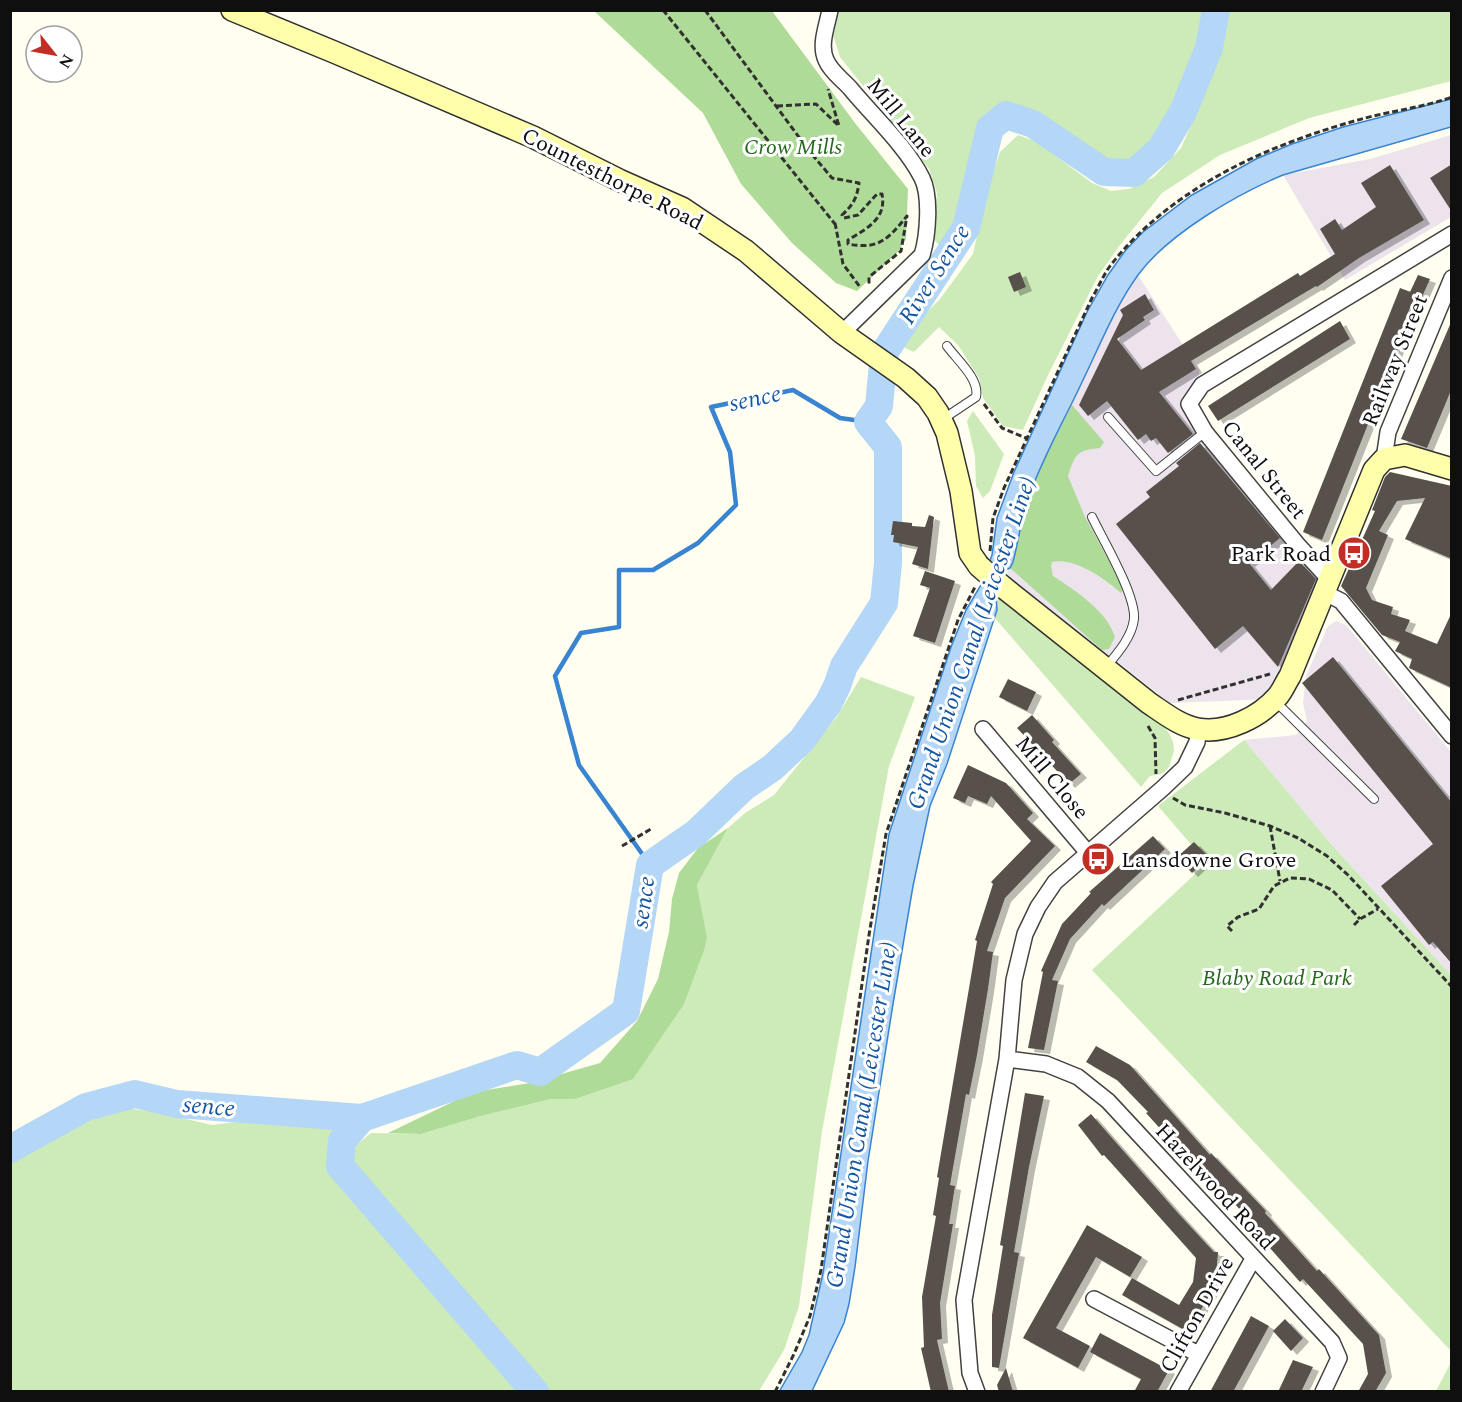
<svg xmlns="http://www.w3.org/2000/svg" width="1462" height="1402" font-family="Spectral,serif">
  <style>
    .industrial { fill: #ede3ed }
    .green { fill: #cdeab9 }
    .forest { fill: #afdb98 }
    .water { fill: #b4d7f7; stroke: #3984d0; stroke-width: 1.5 }
    .lines { fill: none; stroke-linecap: round; stroke-linejoin: round }
    .stream { stroke: #3984d0; stroke-width: 4.5 }
    .river { stroke: #b4d7f7; stroke-width: 28 }
    .building { fill: #58514b; filter: url(#shadow) }
    .lane-casing { stroke: #424242; stroke-width: 10 }
    .street-casing { stroke: #424242; stroke-width: 18 }
    .secondary-casing { stroke: #313131; stroke-width: 24 }
    .path { stroke: #313131; stroke-width: 3; stroke-dasharray: 6 3; stroke-linecap: butt }
    .lane { stroke: #fff; stroke-width: 8 }
    .street { stroke: #fff; stroke-width: 15 }
    .secondary { stroke: #ffffab; stroke-width: 21 }
    .secondary-bridge-casing { stroke: #313131; stroke-width: 24; stroke-linecap: butt }
    .secondary-bridge { stroke: #ffffab; stroke-width: 21 }
    .labels { text-anchor: middle; stroke-width: 6; stroke-linejoin: round; paint-order: stroke }
    .street-label { font-size: 22px; fill: #0f0f0f; stroke: #fff }
    .park-label { font-size: 22px; font-style: italic; fill: #25681d; stroke: #fff }
    .poi-label { font-size: 22px; fill: #0f0f0f; stroke: #fff; text-anchor: end }
    .water-label { font-size: 24px; font-style: italic; fill: #1556a3; stroke: #fff }
  </style>
  <defs>
    <filter id="shadow"><feDropShadow dx="6" dy="4" stdDeviation="0" flood-color="#0004"/></filter>
  </defs>
  <rect width="100%" height="100%" fill="#fffef0"/>
  <path class="industrial" d="M1451,135V217L1345,280L1283,175L1370,159Z
    M1138,275L1199,370V412L1329,579L1274,699L1170,703L1009,577L1006,570L1010,568L1030,494L1109,325Z
    M1336,621L1346,625L1451,752V975L1331,844L1244,740L1296,735L1307,721L1303,703L1306,676L1328,626Z"/>
  <path class="green" d="M835,11H1209L1196,64L1176,121L1159,145L1131,166L1108,167L1056,125L1031,113L1000,112C972,138 969,181 960,217C955,227 950,241 938,244L933,238L937,193L929,169L840,57L833,35Z
    M1229,11H1451V81L1309,118L1220,155L1162,193L1120,245L1098,276L1048,375L1023,430L1003,426L983,398L979,378L958,345L939,327L914,352L903,347V336L940,299L973,254L987,191L1000,152L1018,135L1037,142L1092,183L1111,191L1129,189L1154,177L1181,148L1198,110L1220,51Z
    M973,411L1004,454L990,491L983,498L976,486L975,456L967,421Z
    M996,596L1058,638L1159,721L1169,733L1173,742L1174,751L1169,767L1162,774L1150,776L1141,787L994,617L997,610Z
    M861,677L915,697L889,766L822,1131L799,1306L784,1350L759,1391H546L351,1167L354,1147L371,1133L421,1134L481,1116L551,1099H575L707,937L697,885L728,828L745,813L774,795L836,718Z
    M1244,740L1331,844L1451,975V1351L1092,970L1207,863L1158,806Z
    M117,1107L157,1112L212,1125L235,1122L309,1125L340,1130L331,1142L330,1170L517,1391H11V1159L46,1144L82,1120Z
    M1451,1362V1391H1436Z"/>
  <path class="forest" d="M594,11H772L855,123L908,189L906,239L896,254L857,291L836,283L792,243L741,184L703,113Z
    M1072,405L1104,442L1100,448C1077,450 1075,454 1068,476L1085,517L1124,588L1121,593C1105,579 1075,557 1052,562L1051,566L1053,576C1076,591 1107,611 1115,637L1109,649L1102,650L1010,568L1030,494L1044,460Z
    M728,828L697,885L707,937L704,950L684,1004L633,1079L575,1099H551L481,1116L421,1134L388,1133L473,1092L530,1083L600,1063L637,1021L658,979L669,932L672,899L679,873L698,848Z"/>
  <path class="water" d="M1451,99V127L1283,175C1237,194 1168,234 1138,275C1115,307 1100,345 1083,380C1066,417 1045,453 1031,491C1022,513 1019,539 1013,562L1010,568L1006,570L996,596L997,610L947,764L930,806L913,886L893,1004L868,1161L855,1267L849,1304L844,1323L812,1391L779,1392L802,1352L809,1335L823,1273L889,834L951,647L966,610L981,585L992,555L997,518L1014,472L1087,312L1108,275L1125,251L1143,232L1192,195L1256,159L1292,144L1343,127Z"/>
  <g class="lines">
    <path class="stream" d="M650,865L579,765L555,676L581,633L619,627V570H653L698,543L736,505L730,452L711,407L793,390L840,418L868,422"/>
    <path class="river" d="M362,1118L342,1141L340,1166L535,1392
      M10,1149L86,1107L135,1094L177,1104L362,1118L517,1065L540,1072L626,1011L650,865L696,833L744,787L772,768L802,740L828,704L837,686L844,666L884,603L888,563V447L868,422L879,406L884,353L966,228L990,128L1006,115L1033,124L1104,172L1134,173L1161,149L1183,112L1209,48L1216,10"/>
  </g>
  <path class="building" d="M1452,164V212L1430,178Z
    M1390,165L1424,220L1359,258L1317,287L1316,286L1191,361L1196,369L1159,392L1193,434L1168,453L1156,438L1151,441L1146,434L1138,440L1107,401L1088,416L1079,405L1123,315L1120,310L1145,294L1154,310L1143,317L1145,320L1117,339L1141,370L1298,273L1300,276L1335,254L1320,229L1335,219L1342,230L1376,207L1361,183Z
    M1020,272L1026,287L1014,292L1008,277Z
    M1418,275L1430,279L1422,297L1410,292Z
    M1400,288L1416,294L1403,324L1407,326L1322,540L1303,532Z
    M1452,320V388L1427,448L1401,439Z
    M1340,321L1350,339L1218,421L1208,406Z
    M1200,443L1280,538L1249,563L1271,590L1299,561L1316,579L1278,667L1243,626L1215,649L1116,524L1150,497L1146,492L1179,466L1176,463Z
    M1390,472L1452,486V559L1405,539L1425,498L1397,501L1379,531L1388,535L1366,588L1372,600L1393,607L1391,614L1410,620L1405,631L1437,644L1452,612V688L1409,668L1412,659L1395,651L1400,642L1382,635L1341,586L1375,511L1372,510L1385,477Z
    M929,515L934,517L928,569L912,564L918,547L893,542L894,535H891L893,521L912,523V526L925,527Z
    M925,571L955,581L935,643L913,636L930,588L920,585Z
    M1333,657L1452,803V964L1433,942L1429,945L1381,886L1433,844L1302,683Z
    M1008,679L1036,692L1027,711L999,697Z
    M1032,715L1054,740L1052,742L1081,774L1069,784L1017,728Z
    M968,765L1006,783L1033,813L1027,819L1055,846L1005,898L987,951L993,952L988,989L977,1055L969,1095L966,1094L950,1185L955,1186L949,1224H953L940,1303L942,1339L937,1340L949,1392H931L921,1348L924,1347L922,1297L936,1216L933,1215L939,1178L937,1177L977,941L975,940L993,884L991,882L1031,841L991,796L987,804L968,796L965,803L953,798Z
    M1153,836L1165,849L1104,906L1102,904L1070,939L1052,980L1058,981L1044,1050L1028,1048L1043,972L1041,971L1062,924L1091,893L1089,892Z
    M1194,842L1209,857L1192,873L1177,857Z
    M1096,1046L1130,1065L1210,1155L1211,1153L1266,1211L1265,1213L1317,1271L1319,1269L1379,1335L1386,1373L1375,1392H1358L1368,1374L1363,1344L1303,1279L1300,1282L1254,1230L1257,1228L1196,1162L1193,1165L1146,1113L1148,1112L1117,1080L1086,1062Z
    M1025,1093L1044,1096L1029,1167L1014,1252L1019,1253L999,1368L992,1367V1315L1003,1246L1000,1245Z
    M1091,1114L1178,1213L1214,1252H1218L1215,1289H1213L1188,1332L1122,1295L1132,1278L1179,1305L1193,1282L1196,1258L1104,1155L1102,1156L1078,1125Z
    M1087,1225L1142,1257L1130,1277L1096,1257L1056,1328L1090,1346L1078,1368L1023,1338Z
    M1251,1316L1269,1326L1233,1392H1210Z
    M1285,1319L1303,1338L1291,1351L1273,1331Z
    M1100,1333L1169,1370L1157,1392H1134L1141,1379L1090,1352Z
    M1293,1360L1313,1367L1301,1392H1278Z
    M1006,1368L1013,1392H999L997,1385Z"/>
  <g class="lines">
    <g class="lane-casing">
      <path id="lane" d="M1108,417L1156,471L1205,432
        M943,419L976,397C980,379 957,360 947,346
        M1092,517C1103,540 1136,595 1134,619C1132,637 1117,654 1106,667
        M1275,701L1374,799"/>
    </g>
    <g class="street-casing">
      <path id="street" d="M830,10C827,26 819,45 826,60C831,72 842,79 850,88C873,116 906,146 922,178C931,196 928,236 922,255L842,333
        M1384,459L1388,432L1452,278
        M1329,579L1297,544L1205,432L1189,404L1202,385L1452,234
        M1325,593L1341,601L1452,736
        M983,729L1088,853
        M1007,1059L1046,1064L1078,1077L1108,1101L1332,1342L1339,1358L1323,1392
        M1094,1299L1198,1354
        M977,1392L970,1373L964,1300L1007,1059L1014,980L1025,934L1038,907L1055,882L1163,788L1185,767L1197,742L1199,729
        M1178,1392L1253,1259"/>
    </g>
    <g class="secondary-casing">
      <path id="secondary" d="M232,10L334,52L533,137L619,180L682,208L746,251L842,333L906,378L927,397L938,413L947,433L961,491L970,553L979,566
        M1003,587L1149,703C1164,713 1180,726 1198,729C1226,734 1260,717 1278,696C1283,690 1286,682 1290,676L1374,470L1384,459L1405,455L1452,469"/>
    </g>
    <path class="path" d="M663,10L835,224
      M705,10L810,152L832,178L859,183C857,198 853,205 842,215L844,218L858,215L877,194H882C887,219 866,229 848,240V244C879,250 888,239 907,216L901,251L869,277V285
      M777,106L816,104L839,126L828,89
      M835,223L843,264L860,287
      M984,404L1002,428L1026,438
      M990,551L993,518L1004,488L1092,298C1098,288 1103,276 1110,266C1171,188 1265,146 1358,120C1389,111 1422,108 1452,97
      M1178,700L1270,674
      M1148,726L1155,738L1156,774
      M1173,798L1185,805L1225,813L1270,826L1298,838L1327,856L1348,875L1452,987
      M1270,826L1280,881
      M622,846L651,829
      M1354,925L1360,919L1378,909
      M1232,931L1227,926L1238,917L1259,909L1274,886L1290,878L1309,879L1332,890L1360,919
      M775,1392L794,1354L810,1316L821,1270L869,935L886,834L958,620L975,587"/>
    <use href="#lane" class="lane"/>
    <use href="#street" class="street"/>
    <use href="#secondary" class="secondary"/>
    <g class="secondary-bridge-casing">
      <path id="secondary-bridge" d="M979,566L1003,587"/>
    </g>
    <use href="#secondary-bridge" class="secondary-bridge"/>
  </g>
  <defs>
    <g id="bus-disc" transform="scale(1.725)"><circle r="9.5" fill="#c22d24" stroke="#fff"/><path d="M-5-6H5V4H4V6H2V4H-2V6H-4V4H-5ZM-3.5-4V0h7V-4ZM-3.5 1.2v1.5H-2V1.2ZM2 1.2v1.5H3.5V1.2Z" fill="#fff"/></g>
  </defs>
  <g fill-rule="evenodd">
    <use href="#bus-disc" x="1354" y="553"/>
    <use href="#bus-disc" x="1098" y="859"/>
  </g>
  <g class="labels">
    <g class="street-label">
      <text transform="translate(902 117) rotate(51)" y="8">Mill Lane</text>
      <text transform="translate(613 178) rotate(27)" y="8">Countesthorpe Road</text>
      <text transform="translate(1394 360) rotate(-68)" y="8">Railway Street</text>
      <text transform="translate(1265 469) rotate(51)" y="8">Canal Street</text>
      <text transform="translate(1053 777) rotate(50)" y="8">Mill Close</text>
      <text transform="translate(1216 1186) rotate(47)" y="8">Hazelwood Road</text>
      <text transform="translate(1196 1314) rotate(-61)" y="8">Clifton Drive</text>
    </g>
    <g class="park-label">
      <text x="793" y="154">Crow Mills</text>
      <text x="1277" y="985">Blaby Road Park</text>
    </g>
    <g class="poi-label">
      <text x="1331" y="561">Park Road</text>
      <text x="1121" y="867" text-anchor="start">Lansdowne Grove</text>
    </g>
    <g class="water-label">
      <text transform="translate(934 274) rotate(-58)" y="8">River Sence</text>
      <text transform="translate(755 398) rotate(-12)" y="8">sence</text>
      <text transform="translate(971 643) rotate(-71)" y="8">Grand Union Canal (Leicester Line)</text>
      <text transform="translate(643 902) rotate(-82)" y="8">sence</text>
      <text transform="translate(209 1106) rotate(5)" y="8">sence</text>
      <text transform="translate(861 1115) rotate(-81)" y="8">Grand Union Canal (Leicester Line)</text>
    </g>
  </g>
  <rect width="1462" height="1402" fill="none" stroke="#0f0f0f" stroke-width="24"/>
  <g transform="translate(54 54) rotate(121)"><circle r="28" fill="#ffffff" stroke="#9f9f9f" stroke-width="1.5"/>
  <path d="M0-4.5L10 22L0 15L-10 22Z" fill="#c22d24"/>
  <text y="-9" font-size="16" font-weight="bold" text-anchor="middle" fill="#0f0f0f">N</text>
  </g>
</svg>
